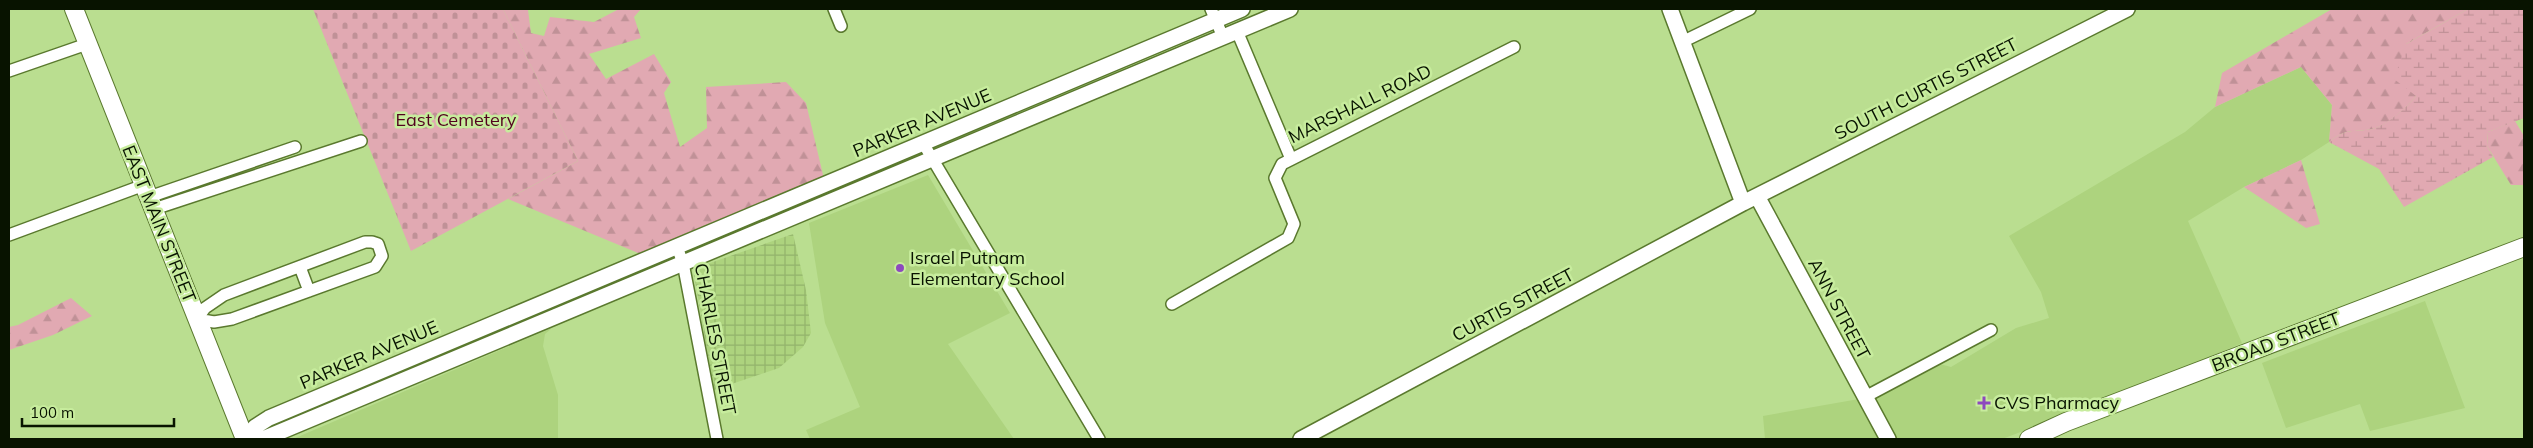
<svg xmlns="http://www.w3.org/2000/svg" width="2533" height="448" font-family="Mulish,sans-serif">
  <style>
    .built { fill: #add37e }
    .industrial { fill: url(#industrial-grid) }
    .forest { fill: url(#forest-firs) }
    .wetland { fill: url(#wetland-marsh) }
    .cemetery { fill: url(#cemetery-stones) }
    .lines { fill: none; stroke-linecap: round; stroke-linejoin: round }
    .street-casing { stroke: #5a792e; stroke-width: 14 }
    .secondary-casing { stroke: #5a792e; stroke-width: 18 }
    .primary-casing { stroke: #5a792e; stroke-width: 20 }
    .street { stroke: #fff; stroke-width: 11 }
    .secondary { stroke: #fff; stroke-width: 15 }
    .primary { stroke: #fff; stroke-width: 18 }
    .poi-dot { fill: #8d49be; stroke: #c7ec9d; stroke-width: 2 }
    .labels { text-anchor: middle; stroke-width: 5; stroke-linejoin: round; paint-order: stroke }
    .street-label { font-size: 18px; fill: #081300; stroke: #c7ec9d }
    .park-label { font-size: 18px; fill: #52021f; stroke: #c7ec9d }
    .poi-label { font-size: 18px; fill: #081300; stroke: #c7ec9d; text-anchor: start }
  </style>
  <defs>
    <pattern id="industrial-grid" width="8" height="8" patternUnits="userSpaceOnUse" patternTransform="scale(1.25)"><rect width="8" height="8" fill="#add37e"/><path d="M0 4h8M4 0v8" fill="none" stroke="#93b46b"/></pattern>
    <pattern id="forest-firs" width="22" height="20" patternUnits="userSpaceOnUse" patternTransform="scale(1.25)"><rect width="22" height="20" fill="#e1a9b2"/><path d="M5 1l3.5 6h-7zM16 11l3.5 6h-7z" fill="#c09197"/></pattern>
    <pattern id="wetland-marsh" width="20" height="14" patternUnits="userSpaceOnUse" patternTransform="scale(1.25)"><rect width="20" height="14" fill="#e1a9b2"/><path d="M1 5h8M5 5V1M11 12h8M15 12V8" fill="none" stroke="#c09197"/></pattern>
    <pattern id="cemetery-stones" width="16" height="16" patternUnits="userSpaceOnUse" patternTransform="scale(1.25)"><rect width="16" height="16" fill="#e1a9b2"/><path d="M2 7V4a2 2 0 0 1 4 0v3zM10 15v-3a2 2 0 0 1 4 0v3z" fill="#c09197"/></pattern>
  </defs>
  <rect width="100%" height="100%" fill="#bade90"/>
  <path class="built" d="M2301,67L2332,105L2329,142L2301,160L2244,187L2188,221L2242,343L2131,391L2002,439H1765L1763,416L1876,396L1940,364L1951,367L2016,328L2049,318L2041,292L2009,236L2185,132L2215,107Z
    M928,175L1010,313L948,344L1014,439H810L806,430L860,407L825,323L809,223Z
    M2425,301L2465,408L2370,431L2360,404L2286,428L2262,363Z
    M552,328L545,334L543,346L558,395V439H293Z"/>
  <path class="industrial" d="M793,234L806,290L811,333L803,347L779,368L714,390L693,269Z"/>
  <path class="forest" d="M503,9H530L528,10L531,33L544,36L550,17L594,22L619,9H641L634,17L641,38L589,54L606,79L654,54L671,82L664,93L680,147L707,128L706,87L786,82L806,103L824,179L643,255L508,199L578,161Z
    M2332,9H2468L2406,44L2416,96C2407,107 2387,126 2372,129C2351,133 2348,127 2329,142L2332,105L2301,67L2215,107L2222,73Z
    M2515,121L2524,136V185H2511L2487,146L2488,132Z
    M2301,160L2320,224L2306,228L2244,187Z
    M71,298L92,316L53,335L9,350V327L18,325Z"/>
  <path class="wetland" d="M2468,9H2524V118L2488,132L2487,146L2493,157L2404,207L2379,169L2329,142C2348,127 2351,133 2372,129C2386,126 2407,107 2416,96L2394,79L2406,44Z"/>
  <path class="cemetery" d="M313,9H503L578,161L411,251Z"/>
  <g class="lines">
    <g class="street-casing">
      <path id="street" d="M834,9L841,26
        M1211,9L1223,37
        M1237,31L1291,159
        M1682,42L1750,9
        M9,71L87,44
        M923,143L1099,439
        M149,197L295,147
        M154,209L361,141
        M9,235L144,185
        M365,242H372L378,244L382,256L375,267L232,319L214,322L197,319L205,308L224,295Z
        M677,247L683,263L717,439
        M300,267L309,291
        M1172,304L1288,238L1294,224L1275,178L1282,164L1514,47
        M1865,397L1991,330"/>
    </g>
    <g class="secondary-casing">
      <path id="secondary" d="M1670,9L1743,203
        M1757,196L1888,439
        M245,439L255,427L269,418L1242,9
        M263,439L1290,9
        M1301,439L1743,203L2127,9"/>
    </g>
    <g class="primary-casing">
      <path id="primary" d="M74,9L245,439
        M2029,439L2066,422L2524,247"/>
    </g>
    <use href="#street" class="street"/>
    <use href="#secondary" class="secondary"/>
    <use href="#primary" class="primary"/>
  </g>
  <g class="poi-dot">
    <circle cx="900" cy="268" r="5"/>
    <path d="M1981.5 395.5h5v5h5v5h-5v5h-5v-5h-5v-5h5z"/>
  </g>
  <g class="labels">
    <g class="street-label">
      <text transform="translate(1926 89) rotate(-27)" y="6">SOUTH CURTIS STREET</text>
      <text transform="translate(1360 104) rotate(-26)" y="6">MARSHALL ROAD</text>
      <text transform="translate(922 123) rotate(-23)" y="6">PARKER AVENUE</text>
      <text transform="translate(159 224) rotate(68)" y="6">EAST MAIN STREET</text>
      <text transform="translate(1513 305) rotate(-28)" y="6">CURTIS STREET</text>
      <text transform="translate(1839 309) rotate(62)" y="6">ANN STREET</text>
      <text transform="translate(715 339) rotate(79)" y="6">CHARLES STREET</text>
      <text transform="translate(2276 342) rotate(-21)" y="6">BROAD STREET</text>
      <text transform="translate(369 355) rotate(-23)" y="6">PARKER AVENUE</text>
    </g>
    <g class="park-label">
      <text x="456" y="126">East Cemetery</text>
    </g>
    <g class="poi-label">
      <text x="910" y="264">Israel Putnam<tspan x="910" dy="21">Elementary School</tspan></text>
      <text x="1994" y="409">CVS Pharmacy</text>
    </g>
  </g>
  <rect width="2533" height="448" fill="none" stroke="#081300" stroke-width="20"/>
  <path d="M22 418v8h152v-8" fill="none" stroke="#081300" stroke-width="2.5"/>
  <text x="30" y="418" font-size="15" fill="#081300" stroke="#c7ec9d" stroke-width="4" paint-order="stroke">100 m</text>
</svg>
